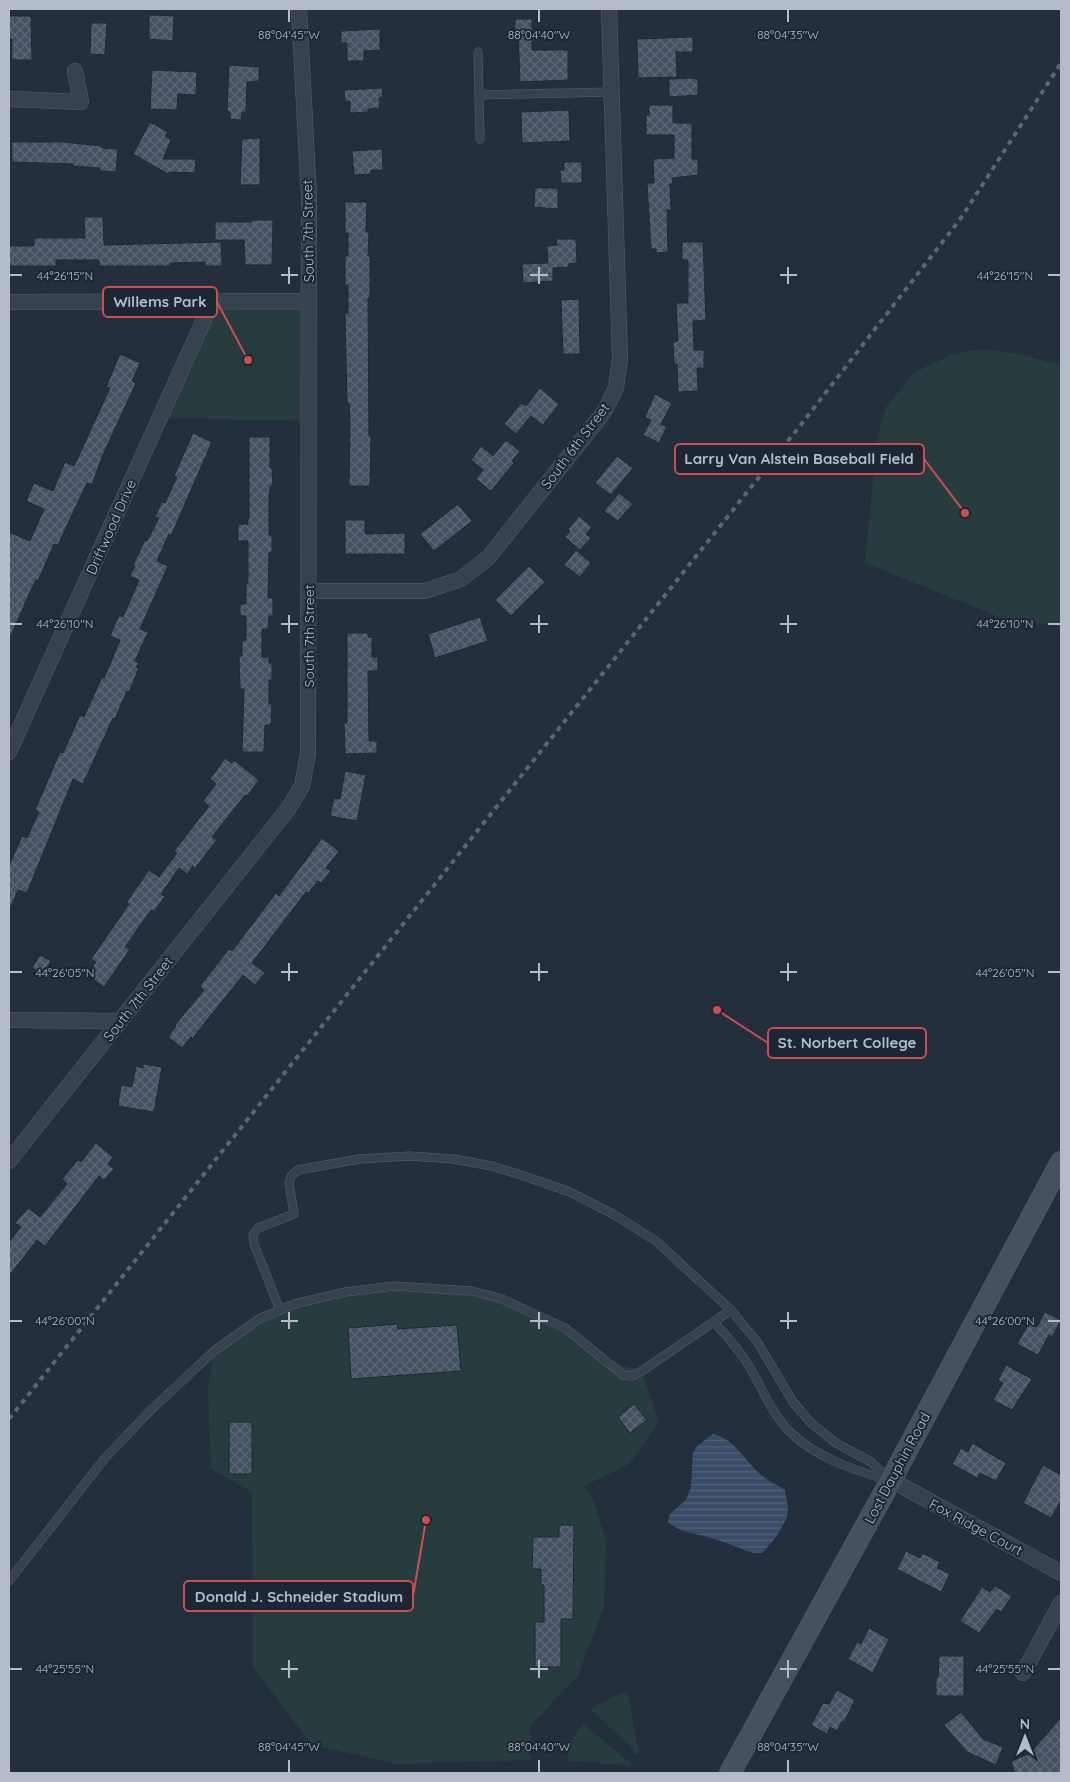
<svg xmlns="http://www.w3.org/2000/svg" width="1070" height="1782" font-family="Quicksand,sans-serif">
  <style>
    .park { fill: #263c3f }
    .water { fill: url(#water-rules) }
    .building { fill: url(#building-cross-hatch); stroke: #1f2835 }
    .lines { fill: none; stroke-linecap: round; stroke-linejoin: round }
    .lane-casing { stroke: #565f6c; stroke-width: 9 }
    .street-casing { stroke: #565f6c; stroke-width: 16 }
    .secondary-casing { stroke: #565f6c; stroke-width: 22 }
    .lane { stroke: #38414e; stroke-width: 8 }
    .street { stroke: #38414e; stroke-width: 15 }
    .secondary { stroke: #465061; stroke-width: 21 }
    .rail { stroke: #5a6575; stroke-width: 4; stroke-dasharray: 5 5; stroke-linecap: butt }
    .ticks { fill: none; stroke: #b4bcc9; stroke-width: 2 }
    .labels { text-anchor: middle; stroke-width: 4; stroke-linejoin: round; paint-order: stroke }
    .street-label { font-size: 14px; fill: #b4bcc9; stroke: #1d2633 }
    .ticks-label { font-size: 12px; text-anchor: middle; fill: #b4bcc9; stroke: #1d2633; stroke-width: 4; stroke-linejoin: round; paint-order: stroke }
    .leader { fill: none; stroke: #ce4d50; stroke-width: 2 }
    .callout-dot { fill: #ce4d50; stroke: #1d2633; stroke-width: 2 }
    .callout { fill: #1d2633; stroke: #ce4d50; stroke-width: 2 }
    .callout-label { font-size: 15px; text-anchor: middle; font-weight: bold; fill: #b4bcc9 }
  </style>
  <defs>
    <pattern id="water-rules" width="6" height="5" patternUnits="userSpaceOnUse" patternTransform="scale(1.25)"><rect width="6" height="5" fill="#394c67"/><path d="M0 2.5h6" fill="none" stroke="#53647b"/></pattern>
    <pattern id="building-cross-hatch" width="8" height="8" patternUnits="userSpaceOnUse" patternTransform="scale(1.25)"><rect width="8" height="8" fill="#455162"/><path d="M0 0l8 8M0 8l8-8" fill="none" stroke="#5d6877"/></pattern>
  </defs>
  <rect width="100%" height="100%" fill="#242f3e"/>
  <path class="park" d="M309,301V421L160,418L212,302Z
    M986,349L1014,353L1061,365V626L1001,618L865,563L877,437L886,407L913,374L927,366L952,355L972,350Z
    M407,1286L484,1294L545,1318L605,1361L642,1371L659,1422L629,1464L584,1486L593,1499L606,1541L604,1606L578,1676L530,1726L531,1760L397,1764L312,1745L253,1667L252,1492L211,1469L208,1389L214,1351L259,1319L333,1295Z
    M628,1692L637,1745L640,1752L635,1755L632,1748L591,1710C603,1701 613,1695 628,1692Z
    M583,1723L625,1759L631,1762L629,1767L624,1765L568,1761C568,1745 574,1735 583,1723Z"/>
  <path class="water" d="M713,1434C735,1439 745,1461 761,1475C768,1481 777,1485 785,1490C786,1497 788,1505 788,1511C787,1524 771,1544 762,1553H753C736,1547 718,1539 700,1535C688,1532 678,1531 668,1522L670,1514L686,1500L691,1487L693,1453L697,1446Z"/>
  <path class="building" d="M149,15L174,16L173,41L149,39Z
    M9,16H31L32,60H12V39H9Z
    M515,19H532V50H568V80L520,82L518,31H515Z
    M91,23H107L105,55L90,54Z
    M380,29V50L364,51V61H347V43H341V31Z
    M691,37L693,38V52H676L677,77L638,78L637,39Z
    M229,65L259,67V81L247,82L246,112H242L241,120L230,119V112L227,111Z
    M152,70L197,72L196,95L178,94L177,110L150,109Z
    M691,78L698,79V95L669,97V79Z
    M382,88L383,97L379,98L380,108L368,109V112L350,113V101L345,102L344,90Z
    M649,105H673V123H692V159H698V175L672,178L673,184H670L671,210H667L668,252L656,253V249H651L647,183H654L653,159L674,158V135H646V115H649Z
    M569,110L570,141L522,143L521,112Z
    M150,122L168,132L165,136L171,140L163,159H196L195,173L169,172L168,174L133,154Z
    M260,138V185H240L242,139Z
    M12,142H63L102,146V148L118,149L116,172L100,171V168L73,166L74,164L12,162Z
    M382,149L383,170H371V174L354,175L352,151Z
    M564,162H582V183H561L560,170H564Z
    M535,188H558V209L534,207Z
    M345,202H367L366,232H369L368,256H370V298H368L369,436H371L370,486H349L350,420L349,403H347L345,313H348V285H345V256H348V233H345Z
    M84,217H103L104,245L221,242L222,266H205V262L170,263V266H99V260H56V266H9V246H34V238H85Z
    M252,220H273L272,265H245L244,240H215V222H252Z
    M556,239H576L577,263L569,264V267L553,268V281L523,283L522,264L548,263L547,246L557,245Z
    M682,242H703L706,320L693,321L694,350H704V368H697L698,391L678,392L677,364H674L673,342L678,341L676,303H688V260H682Z
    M579,299L580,354H563L561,300Z
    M120,354L140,363L132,381L136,383L102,457L92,485L87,483L58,545L54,544L38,581L36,580L30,592L9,640V532L30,541L44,509L26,501L34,483L53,491L65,462L74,466L110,388L106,387Z
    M540,388L559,404L543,425L531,416L516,434L504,424L521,403L526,406Z
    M655,394L672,403L661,424L667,427L659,443L643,435L651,420L645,417Z
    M193,433L212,442L171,536L169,534L157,561L168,566L140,629L148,632L135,661L139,663L136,667L139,668L129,692L127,691L115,719L113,718L83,784L73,779L27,893L18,890L9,911V866L22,836L27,838L39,812L35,810L60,752L63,753L80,715L84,717L102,677L104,678L113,657L120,640L110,636L119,615L123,617L139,580L130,576L135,565H133L145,540L147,541L159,518L155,517L162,502L165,503L177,477L174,476Z
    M249,437H270V468H272L273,486H270L269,499V535H272V552H269L268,598H273V616H269L268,629H262V657H269V663H272V680H269V704H272L271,725H265L264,752H242L244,689H240L239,656H242V641L246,640V616H240V604H246V583H248V541H238V524H248V519H249Z
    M506,440L520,451L512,461L514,463L491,491L476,479L483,470L471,460L481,446L493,456Z
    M617,456L633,468L611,495L595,483Z
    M619,493L633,504L618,521L604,511Z
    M458,504L472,521L434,551L420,534Z
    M579,516L592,527L586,534L591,538L580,550L565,537L570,531L568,529Z
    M345,520H365V534L405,533V554H345Z
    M576,550L591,563L580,577L564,565Z
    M529,566L545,582L511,616L495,600Z
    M480,617L488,641L435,658L428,634Z
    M347,633H368V637H372V657H378V671H368L369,741H377V753L345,754L344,723H347Z
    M225,758L232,763L234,760L259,780L247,796L245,795L212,837L217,840L195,868L193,866L187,874L179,868L161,894L165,896L154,912L151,910L125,947L130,949L104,987L87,975L96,962L91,959L129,904L127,903L128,900L149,870L159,877L177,853L174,851L209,806L203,801L216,784L210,779Z
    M345,771L366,775L357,821L330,816L334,798L340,799Z
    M322,838L339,851L326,868L331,871L321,883L318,881L308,893L306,892L252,963L265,973L255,985L243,975L192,1039L191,1037L182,1048L168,1037L176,1026L175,1025L204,990L200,986L229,949L232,951L276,893L279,896Z
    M40,955L51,961L43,974L32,968Z
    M143,1064L162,1067L154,1112L118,1106L121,1085L132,1087L136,1066L143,1068Z
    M96,1143L113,1157L108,1164L114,1169L104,1180L99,1176L45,1246L37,1240L9,1276V1242L21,1227L15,1223L28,1208L40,1217L67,1184L62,1179L78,1160L81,1162Z
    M1045,1312L1061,1320L1052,1337L1049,1335L1038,1355L1017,1344L1029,1323L1037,1327Z
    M397,1324L398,1329L457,1325L461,1371L351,1379L348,1328Z
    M1006,1365L1032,1379L1012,1410L993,1400L1003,1383L998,1380Z
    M634,1404L647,1420L630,1433L618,1417Z
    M229,1422H252V1474H229Z
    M972,1443L1006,1463L996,1481L980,1473L977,1478L952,1464L961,1448L968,1452Z
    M1043,1465L1061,1475V1500L1051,1518L1023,1503Z
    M559,1525H574L573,1619H561V1667H535V1622H544V1585H541V1569H532L533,1537H559Z
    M906,1551L920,1558L922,1553L940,1562L937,1568L950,1574L941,1592L897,1569Z
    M995,1586L1012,1596L1001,1612L997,1609L979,1633L960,1621L982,1587L990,1592Z
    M869,1628L889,1639L873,1673L848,1659L857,1642L861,1644Z
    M939,1656H964V1696H936V1678H938Z
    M837,1690L855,1700L844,1722L842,1721L837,1731L830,1727L827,1734L811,1725L823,1703L829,1704Z
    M961,1712L983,1739L1003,1747L996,1765L967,1752L944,1725Z
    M1061,1718V1773H1015L1011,1761L1029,1754Z"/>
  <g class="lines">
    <g class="lane-casing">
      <path id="lane" d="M478,52L480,139
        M479,95L612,92
        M280,1310L254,1244L253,1235L258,1228L294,1214L289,1183L291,1176L298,1170L359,1159L410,1156L453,1159L492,1166L527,1177L570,1192L613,1214L656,1241L731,1310L758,1343L793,1402L811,1423L836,1443L871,1462L889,1479
        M714,1322C724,1333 735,1345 743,1357C760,1381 769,1411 790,1432C817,1458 853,1470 889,1480
        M9,1581L105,1458L150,1411L214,1351L259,1319L294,1304L345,1292L394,1286L472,1291L502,1299L565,1328L623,1375L632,1376L642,1371L731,1310"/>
    </g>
    <g class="street-casing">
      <path id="street" d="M9,99L81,102L75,71
        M9,302L309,301
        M309,591H425L461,579L488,558L604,412L616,388L620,358L609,9
        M9,752L212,302
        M9,1020L120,1021
        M9,1161L288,809L302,786L308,754L309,197L299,9
        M891,1480L1061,1573
        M1023,1673L1061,1603"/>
    </g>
    <g class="secondary-casing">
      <path id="secondary" d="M730,1773L891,1480L1061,1162"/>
    </g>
    <use href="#lane" class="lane"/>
    <use href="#street" class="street"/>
    <use href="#secondary" class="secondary"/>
    <path class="rail" d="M9,1419L803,422L961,218L1061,63"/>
  </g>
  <path class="ticks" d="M289,10V22M539,10V22M788,10V22M289,267V284M539,267V284M788,267V284M10,275H22M281,275H298M530,275H548M780,275H797M1048,275H1060M289,615V633M539,615V633M788,615V633M10,624H22M281,624H298M530,624H548M780,624H797M1048,624H1060M289,963V981M539,963V981M788,963V981M10,972H22M281,972H298M530,972H548M780,972H797M1048,972H1060M289,1312V1329M539,1312V1329M788,1312V1329M10,1321H22M281,1321H298M530,1321H548M780,1321H797M1048,1321H1060M289,1660V1678M539,1660V1678M788,1660V1678M10,1669H22M281,1669H298M530,1669H548M780,1669H797M1048,1669H1060M289,1760V1772M539,1760V1772M788,1760V1772"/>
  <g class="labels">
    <g class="street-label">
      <text transform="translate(308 231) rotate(-91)" y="5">South 7th Street</text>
      <text transform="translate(575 446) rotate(-53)" y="5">South 6th Street</text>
      <text transform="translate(111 527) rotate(-66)" y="5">Driftwood Drive</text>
      <text transform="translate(309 636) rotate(-90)" y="5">South 7th Street</text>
      <text transform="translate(138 999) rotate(-52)" y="5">South 7th Street</text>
      <text transform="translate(897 1468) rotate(-62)" y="5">Lost Dauphin Road</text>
      <text transform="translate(976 1527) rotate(28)" y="5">Fox Ridge Court</text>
    </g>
  </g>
  <g class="ticks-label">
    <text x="289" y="39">88°04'45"W</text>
    <text x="539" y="39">88°04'40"W</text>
    <text x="788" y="39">88°04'35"W</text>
    <text x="65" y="280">44°26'15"N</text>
    <text x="1005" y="280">44°26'15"N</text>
    <text x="65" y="628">44°26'10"N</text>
    <text x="1005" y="628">44°26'10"N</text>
    <text x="65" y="977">44°26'05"N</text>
    <text x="1005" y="977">44°26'05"N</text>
    <text x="65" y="1325">44°26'00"N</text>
    <text x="1005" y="1325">44°26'00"N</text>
    <text x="65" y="1673">44°25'55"N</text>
    <text x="1005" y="1673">44°25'55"N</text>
    <text x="289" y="1751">88°04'45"W</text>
    <text x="539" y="1751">88°04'40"W</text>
    <text x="788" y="1751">88°04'35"W</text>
  </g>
  <path class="leader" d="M248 360L217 302M965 513L924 459M717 1010L768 1043M426 1520L413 1596"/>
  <g class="callout-dot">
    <circle cx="248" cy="360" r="5"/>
    <circle cx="965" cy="513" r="5"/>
    <circle cx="717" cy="1010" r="5"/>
    <circle cx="426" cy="1520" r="5"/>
  </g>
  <g class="callout">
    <rect x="103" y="287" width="114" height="30" rx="5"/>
    <rect x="675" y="444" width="249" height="30" rx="5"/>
    <rect x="768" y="1028" width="158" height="30" rx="5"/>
    <rect x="184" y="1581" width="229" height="30" rx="5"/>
  </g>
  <g class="callout-label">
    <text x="160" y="307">Willems Park</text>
    <text x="799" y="464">Larry Van Alstein Baseball Field</text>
    <text x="847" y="1048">St. Norbert College</text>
    <text x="299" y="1602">Donald J. Schneider Stadium</text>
  </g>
  <rect width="1070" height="1782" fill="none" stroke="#b4bcc9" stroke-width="20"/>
  <g transform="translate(1025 1737)" stroke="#1d2633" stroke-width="4" paint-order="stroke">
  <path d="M0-4L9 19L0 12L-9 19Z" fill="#b4bcc9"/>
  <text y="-8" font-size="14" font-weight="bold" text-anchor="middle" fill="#b4bcc9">N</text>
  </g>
</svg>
